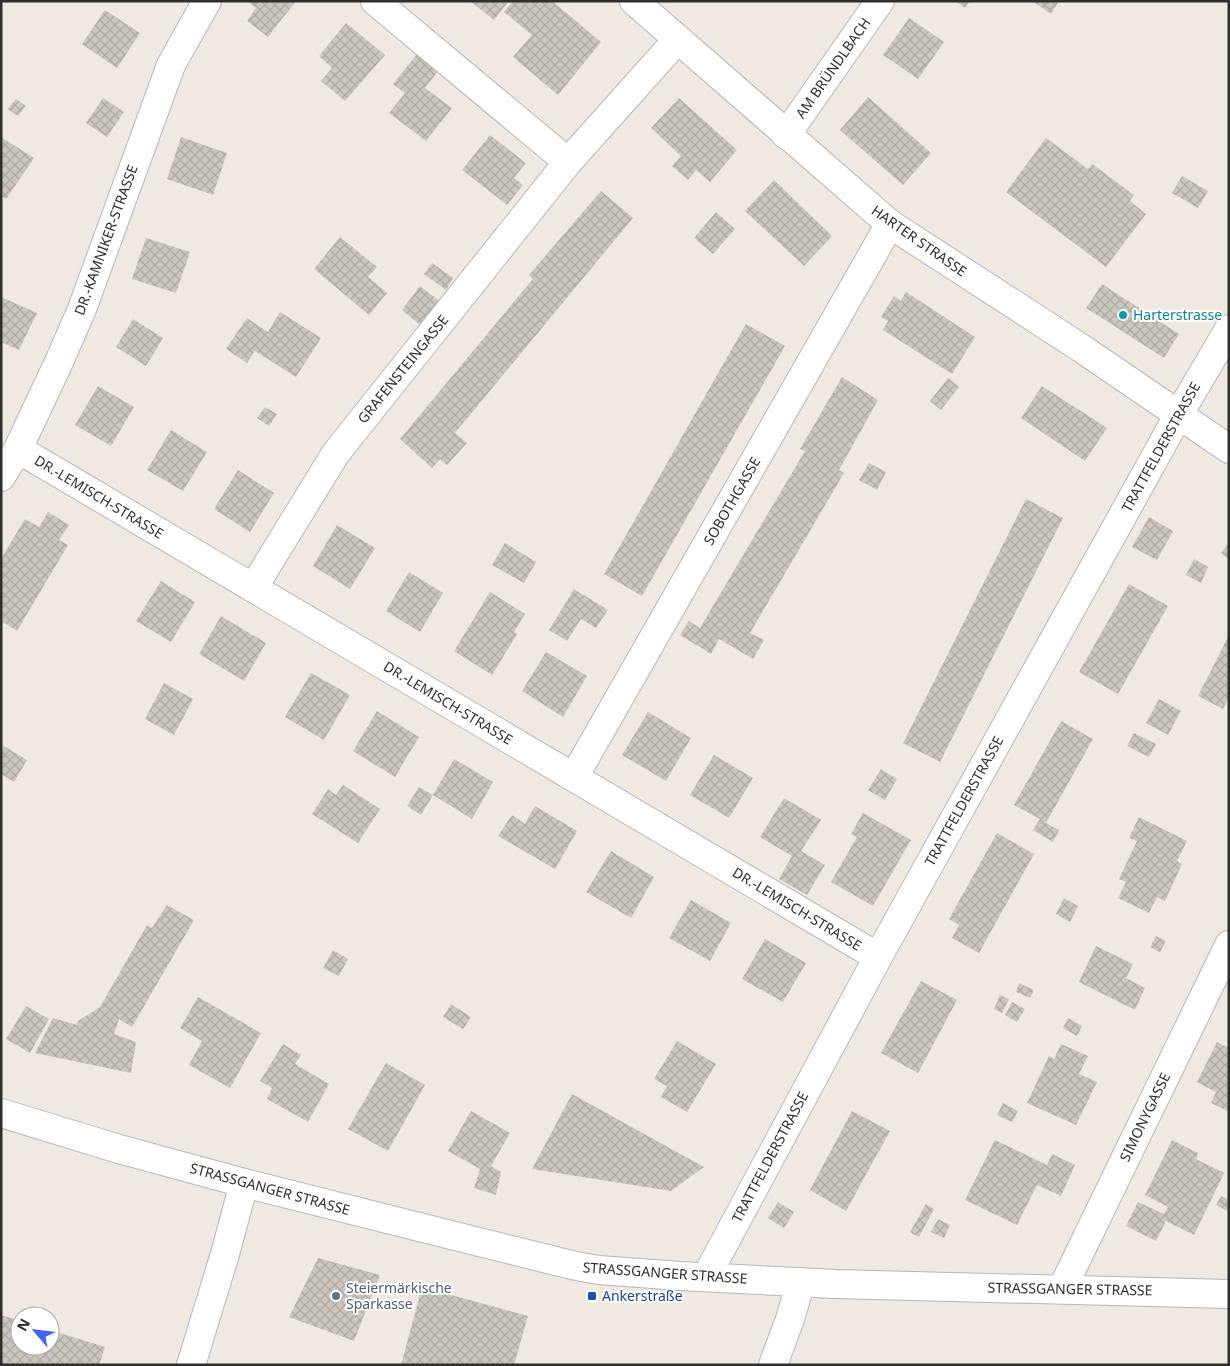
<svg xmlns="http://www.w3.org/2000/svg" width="1230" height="1366" font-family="'Noto Sans',sans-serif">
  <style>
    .building { fill: url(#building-cross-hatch) }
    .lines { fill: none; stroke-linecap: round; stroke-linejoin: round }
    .street-casing { stroke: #b4b7c1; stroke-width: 30 }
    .secondary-casing { stroke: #b4b7c1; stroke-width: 30 }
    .street { stroke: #fff; stroke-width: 28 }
    .secondary { stroke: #fff; stroke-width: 28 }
    .culture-dot { fill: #0f9aa8; stroke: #fff; stroke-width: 2 }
    .service-dot { fill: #5c6f8a; stroke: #fff; stroke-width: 2 }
    .transit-dot { fill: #1a4fb4; stroke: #fff; stroke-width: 2 }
    .labels { text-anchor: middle; stroke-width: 4; stroke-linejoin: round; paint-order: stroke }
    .street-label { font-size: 14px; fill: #2e2e2e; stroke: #fff }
    .culture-label { font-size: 14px; fill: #0d838f; stroke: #fff; text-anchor: start }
    .service-label { font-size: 14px; fill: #4e5e75; stroke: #fff; text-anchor: start }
    .transit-label { font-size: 14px; fill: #164399; stroke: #fff; text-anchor: start }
  </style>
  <defs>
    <pattern id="building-cross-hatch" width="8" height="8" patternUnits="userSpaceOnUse" patternTransform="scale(1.25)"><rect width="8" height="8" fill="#cbc7bf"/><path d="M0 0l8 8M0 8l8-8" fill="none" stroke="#afaba4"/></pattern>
  </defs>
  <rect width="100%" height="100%" fill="#efe9e1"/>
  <path class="building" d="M247,1H296L268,37L247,21L256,8Z
    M470,1H509L494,20Z
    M513,1H552L601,42L558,95L513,57L532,35L504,12Z
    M955,1H970L965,8Z
    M1032,1H1059L1051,14Z
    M105,10L140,33L117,68L82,44Z
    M909,18L944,42L918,79L883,55Z
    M346,23L385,55L345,101L321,81L332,68L319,56Z
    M417,54L438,71L425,88L452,108L426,141L389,113L405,93L393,84Z
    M868,97L931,153L903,185L840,130Z
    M103,98L124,112L107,137L86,123Z
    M679,98L737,150L710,182L696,170L688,180L672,166L681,156L651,128Z
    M16,99L26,106L18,116L8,109Z
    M490,135L526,163L514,178L523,185L507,205L462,170Z
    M1,137L34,158L6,199L1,196Z
    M181,137L227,153L213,195L167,179Z
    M1046,138L1088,169L1092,164L1134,195L1130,201L1146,214L1106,267L1006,192Z
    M1182,176L1208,191L1198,208L1172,193Z
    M774,180L832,236L804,266L745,211Z
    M601,191L633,218L455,433L467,443L447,465L440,459L432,468L400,439L512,304L533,279L529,275Z
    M716,212L735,229L713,254L694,238Z
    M340,237L377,267L368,277L387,293L369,315L314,269Z
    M146,238L190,252L176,293L132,279Z
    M432,263L453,278L446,290L424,274Z
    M1102,284L1179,334L1164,358L1086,308Z
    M420,286L443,304L424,328L402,310Z
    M906,292L975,337L952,374L883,330L888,321L881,317L894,296L901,301Z
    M1,297L37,313L19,350L1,342Z
    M280,312L321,338L296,377L255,351L247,363L226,349L247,318L268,332Z
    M133,319L163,338L146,366L116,347Z
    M746,324L785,346L642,596L604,574Z
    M842,377L878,400L839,470L844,473L750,633L764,640L753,659L719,639L711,654L680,635L689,621L700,628L805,451L800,449Z
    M948,378L959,387L941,410L930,401Z
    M98,386L134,407L111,446L75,425Z
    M1042,386L1107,428L1085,461L1021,418Z
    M265,407L277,414L269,426L257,418Z
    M171,430L207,452L183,491L147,470Z
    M869,463L886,472L877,490L859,480Z
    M238,470L274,493L250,532L214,509Z
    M1026,499L1063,518L940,762L903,743Z
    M48,512L69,525L59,540L68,545L17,631L1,621V559L25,519L39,527Z
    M1149,517L1173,531L1157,560L1132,547Z
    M337,525L375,548L350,589L313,566Z
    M1229,542V559L1221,553Z
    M505,543L536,562L524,583L492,565Z
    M1194,559L1208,567L1201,583L1186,575Z
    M409,572L443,593L420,632L386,611Z
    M161,581L195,602L171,642L136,621Z
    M1129,584L1168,606L1118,694L1079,672Z
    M574,589L608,610L596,628L581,619L567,641L549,630Z
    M490,592L525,614L514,632L517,634L492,675L454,651Z
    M221,616L266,643L244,681L199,654Z
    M1229,635V697L1223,709L1198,696Z
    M546,652L587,676L563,717L522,691Z
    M311,673L350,695L324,740L285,717Z
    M164,683L193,699L174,735L145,719Z
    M1159,699L1181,711L1168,735L1146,723Z
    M377,711L419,737L395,777L353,751Z
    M648,712L691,738L666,781L622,755Z
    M1061,721L1093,739L1046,823L1059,830L1053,842L1033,830L1040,819L1014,805Z
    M1134,733L1156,744L1149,757L1127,746Z
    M4,746L27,760L14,782L1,774V751Z
    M714,755L753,778L729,818L690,795Z
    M454,759L493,782L472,819L433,795Z
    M881,769L897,779L885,800L868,790Z
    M343,785L380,809L358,843L312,814L328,789L336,795Z
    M419,787L433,795L421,815L407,806Z
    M784,798L821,820L801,851L825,865L807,895L779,879L792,856L760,837Z
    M535,806L577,831L555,869L498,836L512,815L525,824Z
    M863,813L911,840L873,906L831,882L857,837L851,834Z
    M1139,817L1187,841L1177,861L1182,864L1165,901L1157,897L1149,913L1118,898L1126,882L1119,879L1137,841L1129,838Z
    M997,833L1034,854L979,953L952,938L959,925L949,919Z
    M611,851L654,877L631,918L586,892Z
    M1064,898L1078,906L1070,922L1056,914Z
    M691,900L731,923L710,961L669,938Z
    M167,905L194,920L132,1027L119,1019L114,1034L136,1042L131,1073L35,1053L53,1018L77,1025L78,1021L100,1007L147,925L152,928Z
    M1156,936L1166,941L1160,952L1150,947Z
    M765,939L806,963L783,1002L742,979Z
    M1096,946L1133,964L1126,978L1145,988L1135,1010L1079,982Z
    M333,950L348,959L339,976L323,968Z
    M921,981L957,1000L918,1073L881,1053Z
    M1019,983L1034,990L1030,998L1016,992Z
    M1000,995L1009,999L1002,1013L994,1009Z
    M198,997L261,1033L230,1088L189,1065L202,1041L180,1028Z
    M1012,1002L1025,1009L1017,1022L1005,1015Z
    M451,1004L471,1017L463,1029L443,1017Z
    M26,1006L49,1019L30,1053L6,1039Z
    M1068,1018L1082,1026L1077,1036L1063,1028Z
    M677,1041L716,1064L687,1112L661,1097L667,1086L654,1079Z
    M1217,1042L1229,1048V1112L1211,1103L1216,1092L1197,1082Z
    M283,1044L301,1055L295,1064L329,1084L308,1122L267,1099L272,1088L260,1081Z
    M1061,1044L1088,1056L1079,1074L1097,1082L1076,1125L1027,1103L1049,1056L1054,1059Z
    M386,1063L425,1085L388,1151L348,1129Z
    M572,1094L704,1167L671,1191L532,1169Z
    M1003,1103L1018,1111L1012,1122L997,1115Z
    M471,1111L510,1133L491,1166L501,1172L496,1195L474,1188L480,1169L448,1151Z
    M852,1111L890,1131L846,1211L810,1190Z
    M995,1140L1047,1165L1052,1154L1075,1165L1061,1196L1037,1185L1017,1225L965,1200Z
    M1172,1140L1198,1153L1196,1159L1224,1173L1194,1235L1166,1221L1156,1241L1126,1226L1138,1202L1164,1214L1168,1207L1145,1195Z
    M1221,1196L1229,1200L1227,1211L1216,1205Z
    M778,1202L794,1212L784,1228L768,1218Z
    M926,1204L934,1209L919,1237L910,1232Z
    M938,1219L950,1225L944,1238L931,1232Z
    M318,1258L380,1275L354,1341L289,1317Z
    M422,1287L528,1316L514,1365H401Z
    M1,1315L20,1321V1346H50V1330L105,1347L99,1365H1Z"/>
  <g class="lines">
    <g class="street-casing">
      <path id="street" d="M375,1L568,162
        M786,135L880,1
        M18,449L878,957
        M1,477L18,449L58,364L82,309L171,65L207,1
        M253,588L336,453L568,162L678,39
        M574,777L890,224
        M706,1277L878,957L1179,414L1229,329
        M1062,1289L1229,945
        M191,1365L225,1254L244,1183
        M773,1365L790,1319L801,1282"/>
    </g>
    <g class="secondary-casing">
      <path id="secondary" d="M634,1L890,224L1081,348L1229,449
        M1,1113L119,1149L244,1183L471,1240L576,1266L599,1270L680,1276L835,1284L1229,1294"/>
    </g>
    <use href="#street" class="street"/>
    <use href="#secondary" class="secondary"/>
  </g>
  <circle class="culture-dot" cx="1123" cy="315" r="5"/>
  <circle class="service-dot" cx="336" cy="1296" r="5"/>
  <rect class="transit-dot" x="587" y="1291" width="10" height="10" rx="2.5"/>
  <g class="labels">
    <g class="street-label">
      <text transform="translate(833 68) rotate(-55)" y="5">AM BRÜNDLBACH</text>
      <text transform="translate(106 240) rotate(-70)" y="5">DR.-KAMNIKER-STRASSE</text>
      <text transform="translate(919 241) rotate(35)" y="5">HARTER STRASSE</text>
      <text transform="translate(403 369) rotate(-51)" y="5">GRAFENSTEINGASSE</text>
      <text transform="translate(1161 447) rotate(-61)" y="5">TRATTFELDERSTRASSE</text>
      <text transform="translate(99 497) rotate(31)" y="5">DR.-LEMISCH-STRASSE</text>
      <text transform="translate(732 501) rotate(-60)" y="5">SOBOTHGASSE</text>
      <text transform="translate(448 703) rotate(31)" y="5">DR.-LEMISCH-STRASSE</text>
      <text transform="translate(964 801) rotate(-61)" y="5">TRATTFELDERSTRASSE</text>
      <text transform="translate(797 909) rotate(31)" y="5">DR.-LEMISCH-STRASSE</text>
      <text transform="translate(1145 1117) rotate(-64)" y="5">SIMONYGASSE</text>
      <text transform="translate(770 1157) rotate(-62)" y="5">TRATTFELDERSTRASSE</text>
      <text transform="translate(270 1189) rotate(15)" y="5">STRASSGANGER STRASSE</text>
      <text transform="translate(665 1273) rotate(4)" y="5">STRASSGANGER STRASSE</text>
      <text transform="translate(1070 1289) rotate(1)" y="5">STRASSGANGER STRASSE</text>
    </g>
    <g class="culture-label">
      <text x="1133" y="320">Harterstrasse</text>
    </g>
    <g class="service-label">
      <text x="346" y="1293">Steiermärkische<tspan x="346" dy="16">Sparkasse</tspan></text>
    </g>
    <g class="transit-label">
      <text x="602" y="1301">Ankerstraße</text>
    </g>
  </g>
  <rect width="1230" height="1366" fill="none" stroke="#2e2e2e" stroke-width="5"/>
  <g transform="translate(35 1331) rotate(298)"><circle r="24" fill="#ffffff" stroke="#ababab"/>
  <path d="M0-4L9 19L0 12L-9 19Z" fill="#4264fb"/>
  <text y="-8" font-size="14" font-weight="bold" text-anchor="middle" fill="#2e2e2e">N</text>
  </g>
</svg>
